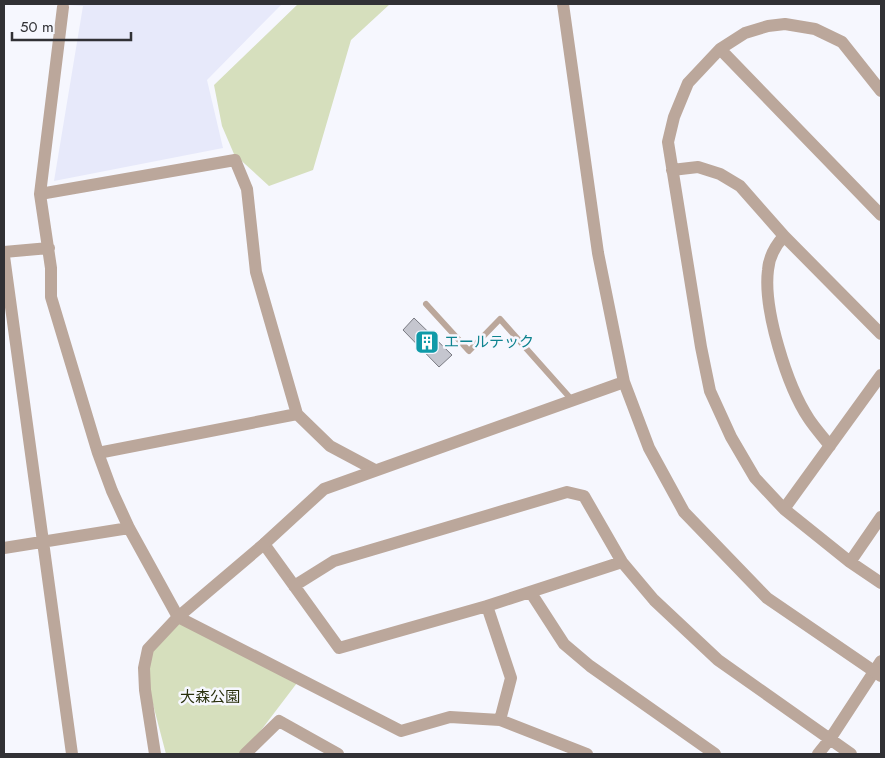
<svg xmlns="http://www.w3.org/2000/svg" width="885" height="758" font-family="Jost,'Noto Sans JP',sans-serif">
  <style>
    .built { fill: #e7e9fa }
    .green { fill: #d6dfbd }
    .building { fill: #c5c6cf; stroke: #7a7b83 }
    .lines { fill: none; stroke-linecap: round; stroke-linejoin: round }
    .service { stroke: #bba79b; stroke-width: 6 }
    .minor { stroke: #bba79b; stroke-width: 12 }
    .tertiary { stroke: #bba79b; stroke-width: 12 }
    .labels { text-anchor: middle; stroke-width: 5; stroke-linejoin: round; paint-order: stroke }
    .culture-label { font-size: 15px; fill: #0d838f; stroke: #f6f7fe; text-anchor: start }
    .park-label { font-size: 15px; fill: #29300d; stroke: #f6f7fe }
  </style>
  <rect width="100%" height="100%" fill="#f6f7fe"/>
  <path class="built" d="M55,4H282L207,80L223,148L54,181L83,6Z"/>
  <path class="green" d="M298,4H390L351,40L313,170L269,186L234,154L222,126L214,85Z
    M178,617L300,679L243,754H166L145,674L148,649Z"/>
  <path class="building" d="M414,318L452,355L439,367L403,330Z"/>
  <g class="lines">
    <path class="service" d="M426,304L469,351L500,319L572,400"/>
    <path class="minor" d="M63,7L40,194L51,268V297L98,453L112,491L129,528L178,617L401,731L450,717L500,720L587,754
      M720,49L881,215
      M881,91L842,42L815,29L785,24L768,26L745,33L720,49L688,83L674,117L668,142L701,347L710,391L731,437L755,478L784,509L850,562L881,583
      M672,170L698,167L720,174L740,186L784,236L881,334
      M40,194L235,160L247,189L256,272L297,414L330,446L375,470
      M784,236C775,246 769,256 768,270C763,309 787,386 809,419C815,428 823,437 830,446
      M4,252L49,248
      M4,256L72,754
      M98,453L297,414
      M784,509L881,375
      M264,544L339,648L487,606L622,562
      M4,548L129,528
      M850,562L881,517
      M294,586L334,561L567,492L584,496L622,562L654,600L718,660L851,754
      M531,593L564,644L590,666L715,754
      M487,606L511,678L500,720
      M245,754L279,721L338,754
      M818,754L830,739L881,661"/>
    <path class="tertiary" d="M563,4L598,253L624,382L649,448L684,512L767,598L881,676
      M155,754L145,690L144,668L148,649L178,617L264,544L324,489L624,382"/>
  </g>
  <defs>
    <g id="building-square" transform="scale(1.25)"><rect x="-9" y="-9" width="18" height="18" rx="4" fill="#0f9aa8" stroke="#f6f7fe"/><path d="M-4-6H4V6H1V3H-1V6H-4ZM-2.5-4.3h1.7v1.8h-1.7ZM.8-4.3h1.7v1.8H.8ZM-2.5-1h1.7V.8h-1.7ZM.8-1h1.7V.8H.8Z" fill="#fff"/></g>
  </defs>
  <g fill-rule="evenodd">
    <use href="#building-square" x="427" y="342"/>
  </g>
  <g class="labels">
    <g class="culture-label">
      <text x="444" y="347">エールテック</text>
    </g>
    <g class="park-label">
      <text x="210" y="702">大森公園</text>
    </g>
  </g>
  <rect width="885" height="758" fill="none" stroke="#313135" stroke-width="10"/>
  <path d="M12 32v8h119v-8" fill="none" stroke="#313135" stroke-width="2.5"/>
  <text x="20" y="32" font-size="15" fill="#313135" stroke="#f6f7fe" stroke-width="4" paint-order="stroke">50 m</text>
</svg>
